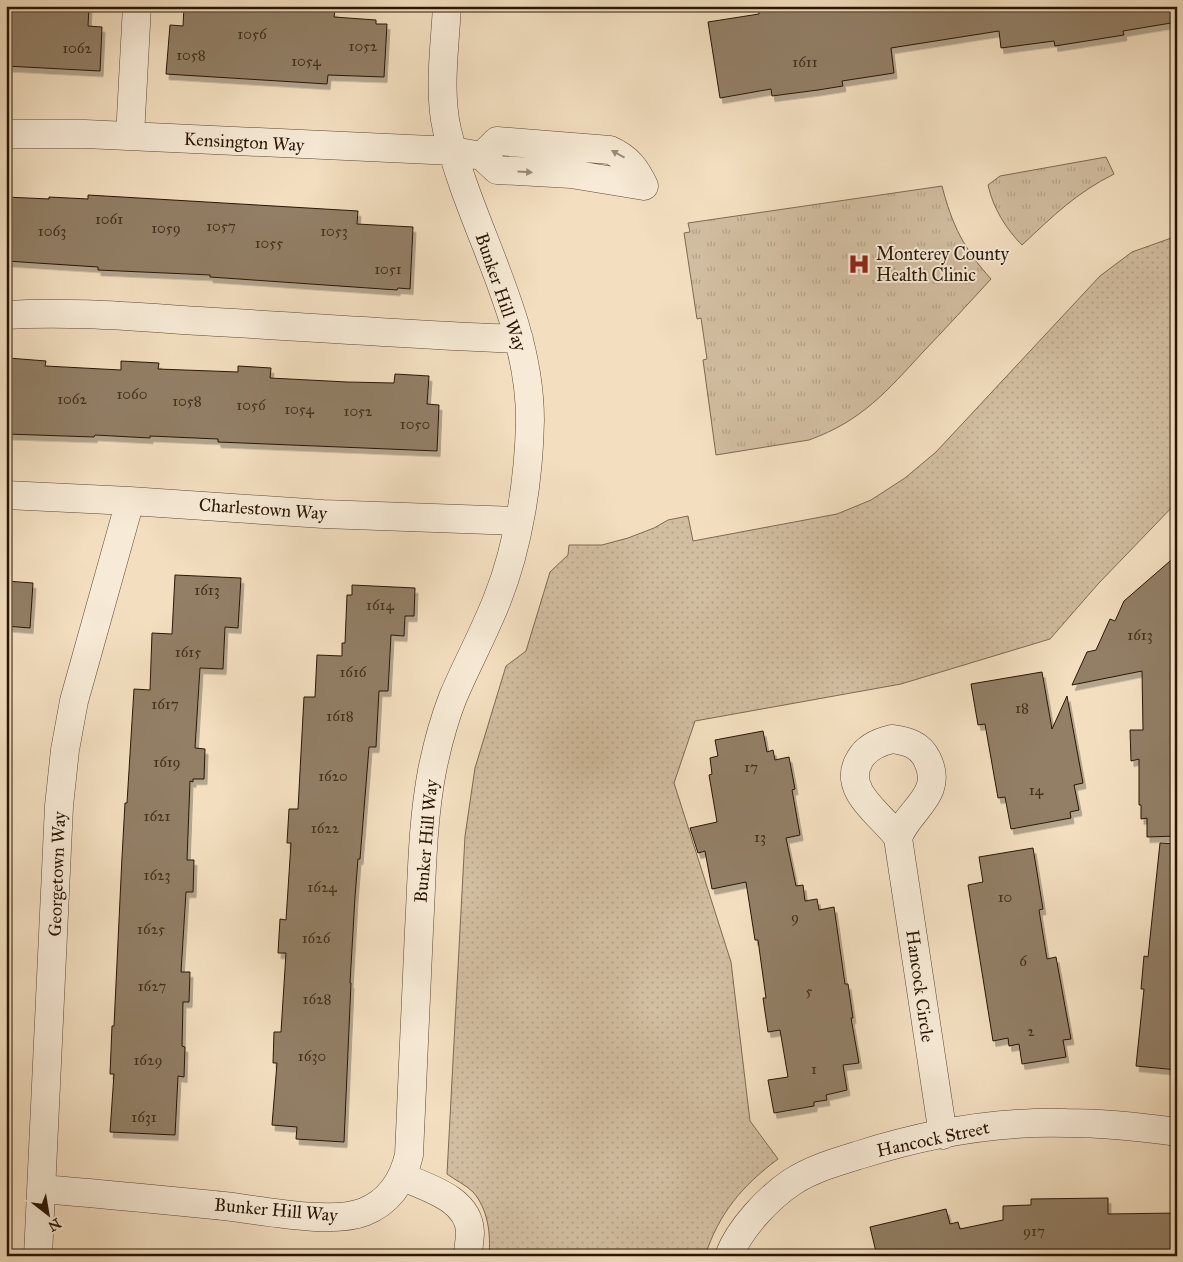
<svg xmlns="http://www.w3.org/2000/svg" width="1183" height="1262" font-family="'IM FELL Great Primer',serif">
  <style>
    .grass { fill: url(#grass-tufts); stroke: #7d6a52 }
    .park { fill: url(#park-dots); stroke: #7d6a52 }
    .building { fill: #927f66; stroke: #291604; filter: url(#shadow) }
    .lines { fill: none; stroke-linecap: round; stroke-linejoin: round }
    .minor-casing { stroke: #5c4833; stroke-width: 29 }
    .minor { stroke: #f7ead6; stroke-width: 28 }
    .oneway { fill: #9a8b78 }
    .labels { text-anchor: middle; stroke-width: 4; stroke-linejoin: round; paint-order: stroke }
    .number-label { font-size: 15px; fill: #43301c }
    .street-label { font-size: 18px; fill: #291604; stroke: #f7ead6 }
    .poi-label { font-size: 18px; fill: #291604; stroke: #f7ead6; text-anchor: start }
  </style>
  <defs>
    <pattern id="grass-tufts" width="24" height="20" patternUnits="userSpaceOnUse" patternTransform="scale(1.25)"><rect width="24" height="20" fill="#d1bda0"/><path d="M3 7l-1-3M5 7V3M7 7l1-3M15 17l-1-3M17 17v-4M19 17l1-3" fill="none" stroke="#b3a288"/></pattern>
    <pattern id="park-dots" width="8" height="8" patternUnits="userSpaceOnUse" patternTransform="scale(1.25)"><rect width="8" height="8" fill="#d1bda0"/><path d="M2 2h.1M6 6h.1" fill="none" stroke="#b3a288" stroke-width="1.8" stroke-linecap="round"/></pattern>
    <filter id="shadow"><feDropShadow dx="3" dy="5.5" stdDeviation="0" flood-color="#0004"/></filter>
  </defs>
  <rect width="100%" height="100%" fill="#f3dfc0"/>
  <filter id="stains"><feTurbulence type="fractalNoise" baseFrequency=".004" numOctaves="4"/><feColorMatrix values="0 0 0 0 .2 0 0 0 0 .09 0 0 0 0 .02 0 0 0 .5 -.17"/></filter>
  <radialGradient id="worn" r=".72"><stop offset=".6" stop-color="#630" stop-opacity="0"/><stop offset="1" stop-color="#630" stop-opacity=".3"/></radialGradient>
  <path class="grass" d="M1106,157L1114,174C1076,193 1053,216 1022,245C1006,229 993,208 988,185L1000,176Z
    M942,186C952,225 964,249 991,279C969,303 946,328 923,352C887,391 862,421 809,440L716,455L703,360L707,359L701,318L697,319L684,233L690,232L688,223Z"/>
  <path class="park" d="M1177,236V502L1098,584L1050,639L901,684L695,721L674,783L731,962L750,1121L778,1159C742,1186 719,1213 705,1256H489C491,1234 488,1209 473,1192C466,1185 455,1180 447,1174L465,836L475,768L506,666L526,651L550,572L568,555L569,545H602L628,538L654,528L668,520L688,516L693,541L837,514L871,500L905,478L936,452L1100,276L1132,252Z"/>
  <path class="building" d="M6,6H89L88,26L102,27L100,71L6,66Z
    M184,6H243L335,11L334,17L376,20V24H387L384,77L328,75L327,84L166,74L170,25L183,26Z
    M758,6H1177V22L1123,31L1124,35L1055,46L1054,41L1001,48L999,31L891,48L894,73L842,81L843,86L818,90L772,96L771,89L720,98L708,22L759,14Z
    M88,195L358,211L357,224L413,227L410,289L398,288L397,290L210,277V275L98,270V267L6,261V197L49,199V197L88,199Z
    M8,358L46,361L45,366L121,370V361L159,363L158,369L238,372V366L271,368L270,378L347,382L394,383L395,374L429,376L427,404L439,405L437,451L218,442V439L150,436V438L95,435L94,437L6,434Z
    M1177,555V836L1147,837V818L1141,819V805H1139V759L1131,761L1130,730H1143L1142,671L1072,685L1087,652L1096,650L1110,619L1115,621L1124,601Z
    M175,575L241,578L238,628L225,627L223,669L200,668L195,748L205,749L204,779H193V782L190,781L187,860H194L193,892H186L181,972H190L189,1002H183L182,1046L185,1047L184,1077L178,1076L175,1135L110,1132L114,1074H110L112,1026H114L122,857L125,803H127L134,689L150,690L152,633L172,634Z
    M6,581L33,583L30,628L6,626Z
    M352,585L415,588L414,616H405L404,636L391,635L388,691H379L376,747H369L360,859H358L355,897L350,983H351L344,1142L296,1139L297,1127L272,1125L277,1063H273L274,1032H281L286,953H278L280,919L286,920L291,843H287L289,809H298L304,697H315L317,655L342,656V643H345L347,595H352Z
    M1042,672L1052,729L1067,696L1083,783L1074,785L1079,810L1070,812L1071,818L1011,829L1005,797L998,798L985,724L978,725L971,684Z
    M763,731L767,752L773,750L775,760L789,757L795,789L792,790L800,835L786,838L796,886L803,885L805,901L817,899L819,910L834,907L845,984H848L853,1018H851L859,1063L843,1065L847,1090L826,1095L827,1100L814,1102V1106L774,1113L768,1080L788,1077L780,1030L768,1032L763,998H766L758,940H755L746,882L712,889L705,851L698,853L690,828L717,822L709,775L712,774L710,758L718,756L715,740Z
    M1160,843L1177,844V1070L1136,1066L1144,989H1141L1144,956L1148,957Z
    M1033,848L1043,909L1039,910L1047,959L1056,957L1071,1039L1063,1040L1066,1057L1022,1064L1019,1044L1009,1046L1008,1038L993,1041L968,885L983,882L979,857Z
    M1108,1198V1214L1177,1213V1256H877L870,1227L946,1209L950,1224L958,1222L960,1229L1003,1220V1206L1031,1205V1199Z"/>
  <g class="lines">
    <g class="minor-casing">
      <path id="minor" d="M6,134H85L453,151L482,156L497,170L571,174L644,186C636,169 628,158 610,150L497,141L482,156
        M130,136L137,6
        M6,315C71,311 136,317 200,321C306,327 412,335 519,339
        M6,495L130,501L323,514L519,521
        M892,739C908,741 920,745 927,759C945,795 908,809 898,838C884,816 840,791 860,759C867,747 879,742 892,739Z
        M898,838L943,1135
        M403,1177C428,1188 469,1199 470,1232C470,1240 468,1248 468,1256
        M42,1189C103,1194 163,1200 224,1206C260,1210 331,1225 364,1212C389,1202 403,1181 409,1155C412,1080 416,1005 419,930C422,877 422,824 432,771C437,746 444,720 453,697C467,664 484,633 497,600C519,545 529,478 530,420C530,317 470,228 447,130C438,91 445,46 447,6
        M38,1256L59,806L65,750L74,701L130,501
        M729,1256C739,1229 768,1198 792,1182C812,1169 836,1162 859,1155C925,1134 997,1121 1067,1123C1104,1123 1141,1127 1177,1132"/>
    </g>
    <use href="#minor" class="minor"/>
  </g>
  <defs><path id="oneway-solid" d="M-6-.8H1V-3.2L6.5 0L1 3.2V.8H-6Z" transform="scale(1.25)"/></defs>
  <g class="oneway">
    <use href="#oneway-solid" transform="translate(618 154) rotate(-151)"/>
    <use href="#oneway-solid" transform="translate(525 172) rotate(3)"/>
  </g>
  <defs>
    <g id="hospital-bare" transform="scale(1.725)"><path d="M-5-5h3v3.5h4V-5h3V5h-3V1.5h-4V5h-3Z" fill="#8f2418" stroke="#f7ead6" stroke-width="2.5" paint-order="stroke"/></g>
  </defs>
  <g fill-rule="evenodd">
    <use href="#hospital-bare" x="859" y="264"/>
  </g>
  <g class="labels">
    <g class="number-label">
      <text x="252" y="39">1056</text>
      <text x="363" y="51">1052</text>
      <text x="77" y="53">1062</text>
      <text x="191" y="60">1058</text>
      <text x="306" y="66">1054</text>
      <text x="805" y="67">1611</text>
      <text x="109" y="224">1061</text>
      <text x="221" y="231">1057</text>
      <text x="166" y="233">1059</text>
      <text x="52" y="236">1063</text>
      <text x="334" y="236">1053</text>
      <text x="269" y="248">1055</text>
      <text x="388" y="274">1051</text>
      <text x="132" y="399">1060</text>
      <text x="72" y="404">1062</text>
      <text x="187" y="406">1058</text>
      <text x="251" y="410">1056</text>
      <text x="299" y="414">1054</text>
      <text x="358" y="416">1052</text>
      <text x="415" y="429">1050</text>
      <text x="207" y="595">1613</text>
      <text x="380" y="610">1614</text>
      <text x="1140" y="640">1613</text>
      <text x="188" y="657">1615</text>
      <text x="353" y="677">1616</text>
      <text x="165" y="709">1617</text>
      <text x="1022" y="713">18</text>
      <text x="340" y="721">1618</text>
      <text x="167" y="767">1619</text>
      <text x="751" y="772">17</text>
      <text x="333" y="781">1620</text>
      <text x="1036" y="795">14</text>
      <text x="157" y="821">1621</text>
      <text x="325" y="833">1622</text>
      <text x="760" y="842">13</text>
      <text x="157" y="880">1623</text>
      <text x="322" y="892">1624</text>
      <text x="1005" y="902">10</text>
      <text x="795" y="922">9</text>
      <text x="151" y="934">1625</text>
      <text x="316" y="943">1626</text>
      <text x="1023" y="966">6</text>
      <text x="152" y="991">1627</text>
      <text x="809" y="996">5</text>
      <text x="317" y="1004">1628</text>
      <text x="1031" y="1036">2</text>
      <text x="312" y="1061">1630</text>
      <text x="148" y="1065">1629</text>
      <text x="814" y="1074">1</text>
      <text x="144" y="1122">1631</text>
      <text x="1034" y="1236">917</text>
    </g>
    <g class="street-label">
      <text transform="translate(244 142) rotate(3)" y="6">Kensington Way</text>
      <text transform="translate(501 292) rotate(71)" y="6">Bunker Hill Way</text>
      <text transform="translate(263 509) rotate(4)" y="6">Charlestown Way</text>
      <text transform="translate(426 841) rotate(-85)" y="6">Bunker Hill Way</text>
      <text transform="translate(57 874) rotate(-88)" y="6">Georgetown Way</text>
      <text transform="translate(920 986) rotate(82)" y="6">Hancock Circle</text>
      <text transform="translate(933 1139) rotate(-12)" y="6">Hancock Street</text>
      <text transform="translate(276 1210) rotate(5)" y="6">Bunker Hill Way</text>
    </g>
    <g class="poi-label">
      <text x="876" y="260">Monterey County<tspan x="876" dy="21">Health Clinic</tspan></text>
    </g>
  </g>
  <rect width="1183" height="1262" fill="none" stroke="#f3dfc0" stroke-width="25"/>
  <rect x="8" y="8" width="1168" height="1247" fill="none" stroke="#291604" stroke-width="2.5"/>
  <rect x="12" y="12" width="1158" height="1237" fill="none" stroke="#291604"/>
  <g transform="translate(48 1214) rotate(149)" stroke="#f7ead6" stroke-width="4" paint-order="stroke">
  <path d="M0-4L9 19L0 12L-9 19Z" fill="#291604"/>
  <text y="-8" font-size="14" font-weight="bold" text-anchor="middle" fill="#291604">N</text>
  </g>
  <rect width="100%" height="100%" filter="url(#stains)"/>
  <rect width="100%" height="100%" fill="url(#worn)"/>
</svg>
